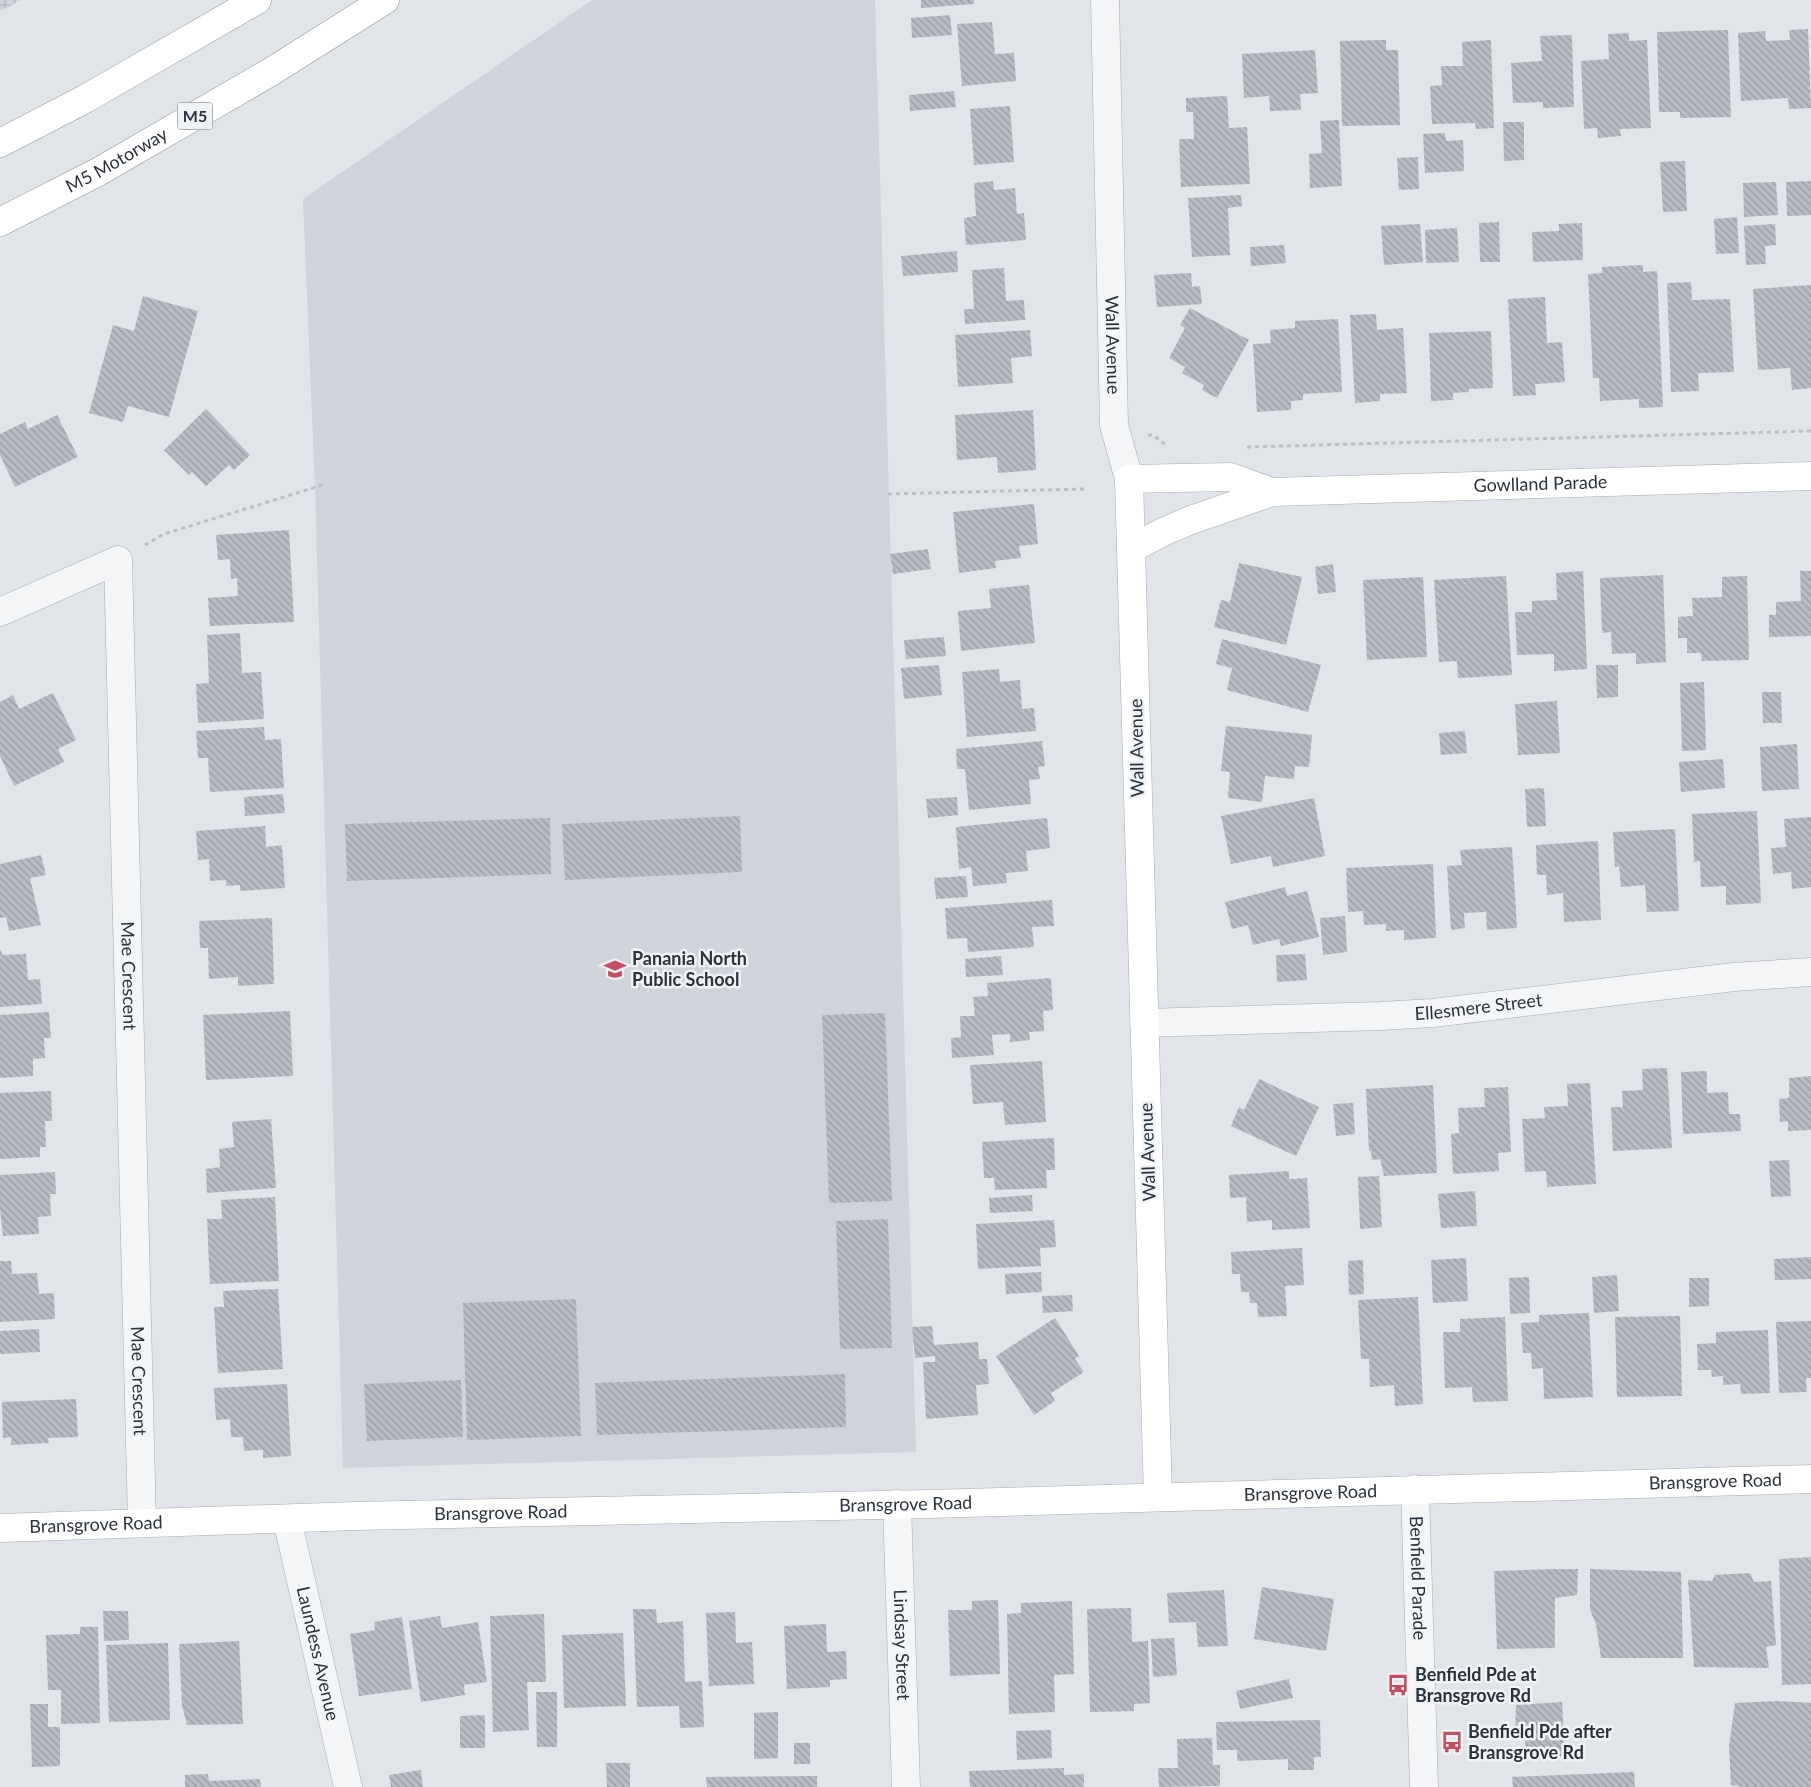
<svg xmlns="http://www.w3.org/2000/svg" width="1811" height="1787" font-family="Lato,sans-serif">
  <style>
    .built { fill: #cfd3db }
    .industrial { fill: url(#industrial-grid) }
    .building { fill: url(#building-back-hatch) }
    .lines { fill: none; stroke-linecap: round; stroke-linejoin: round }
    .street-casing { stroke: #a6abb3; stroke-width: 29 }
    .secondary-casing { stroke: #a6abb3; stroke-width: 29 }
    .highway-casing { stroke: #89929e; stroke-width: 29 }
    .path { stroke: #bbbec3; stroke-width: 3; stroke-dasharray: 4 4; stroke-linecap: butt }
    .street { stroke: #f3f5f7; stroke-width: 28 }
    .secondary { stroke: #fff; stroke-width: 28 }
    .highway { stroke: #fff; stroke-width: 28 }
    .labels { text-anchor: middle; stroke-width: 5; stroke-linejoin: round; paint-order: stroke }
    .shield { fill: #f0f3f6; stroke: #656c76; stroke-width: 1 }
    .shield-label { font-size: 16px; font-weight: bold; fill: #2a323f }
    .street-label { font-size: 18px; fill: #2a323f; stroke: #f0f3f6 }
    .poi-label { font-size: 18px; font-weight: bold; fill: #2a323f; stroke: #f0f3f6; text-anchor: start }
  </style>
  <defs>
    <pattern id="industrial-grid" width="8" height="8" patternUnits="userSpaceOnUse" patternTransform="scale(1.25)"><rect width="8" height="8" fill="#cfd3db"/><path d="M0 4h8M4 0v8" fill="none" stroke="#b2b6bd"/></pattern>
    <pattern id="building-back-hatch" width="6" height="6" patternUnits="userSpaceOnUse" patternTransform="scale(1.25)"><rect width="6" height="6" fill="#b8bdc5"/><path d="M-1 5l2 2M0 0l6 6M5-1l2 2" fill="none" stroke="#969aa1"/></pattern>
  </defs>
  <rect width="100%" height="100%" fill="#e1e4e9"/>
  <path class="built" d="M592,0H875L916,1452L343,1468L315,487L303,199Z"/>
  <path class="industrial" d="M0,0H21L0,11Z"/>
  <path class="building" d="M921,0H974V4L921,8Z
    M950,15L952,35L912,38L911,18Z
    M992,22L995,54L1014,53L1016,81L962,86L957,24Z
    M1808,29L1811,108L1789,109L1788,98L1741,101L1738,33L1765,31L1766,41L1790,40L1789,30Z
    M1728,30L1731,117L1680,118V112H1659L1657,32Z
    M1629,33V41L1647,40L1651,128L1620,129L1621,136L1598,138L1597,128L1584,129L1581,61L1609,59L1608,34Z
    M1572,35L1574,107L1543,108V102L1513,103L1511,63L1542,61L1540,36Z
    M1386,40V50H1398L1400,125L1342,126L1340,41Z
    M1491,40L1494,128L1476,129L1475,123L1432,124L1430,86L1442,85L1441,66H1463L1462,42Z
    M1315,50L1318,93L1300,94L1301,110L1270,111L1269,96L1244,98L1242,54Z
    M954,91L956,107L910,111L909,95Z
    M1227,96L1229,128L1247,127L1250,184L1181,187L1179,139H1194L1193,112H1186V98Z
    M1010,106L1014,162L974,165L970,109Z
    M1339,120L1342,186L1310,188L1309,154L1322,153L1320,121Z
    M1503,122H1524V160L1504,161Z
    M1445,133L1446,141L1463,140L1464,171L1425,173L1423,134Z
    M1418,157L1419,189L1399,190L1397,158Z
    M1685,161L1687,211L1663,212L1660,162Z
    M993,181L994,190L1015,188L1017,214L1024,213L1026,240L966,245L964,218L976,216L974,183Z
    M1811,181V215L1787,216L1786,182Z
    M1776,182L1778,215L1744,217L1743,183Z
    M1241,195L1242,206L1228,208L1230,255L1192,257L1188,198Z
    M1737,217L1739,253L1716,254L1714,219Z
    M1499,222L1500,262H1480L1479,223Z
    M1582,223L1583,260L1533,262L1532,232L1559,231V224Z
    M1420,224L1423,262L1384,265L1381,226Z
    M1775,224L1776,245L1765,246L1766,264L1746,265L1744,226Z
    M1457,228L1459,262L1426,263L1425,230Z
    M1284,245L1286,263L1251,266L1250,247Z
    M957,251L958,272L903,276L901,256Z
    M1643,265V272L1657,271L1663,407L1639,408V399L1600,401L1599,378H1593L1588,274L1602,273V267Z
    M1004,268L1006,301L1024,300L1025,320L965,324L964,309H974L972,270Z
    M1191,273L1192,287L1200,286L1202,304L1157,307L1154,275Z
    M1691,282L1692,300L1730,299L1734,372L1698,373L1699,391L1671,392L1667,283Z
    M1811,285V388L1792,390L1790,368L1758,370L1753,289Z
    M143,296L198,311L169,417L128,406L123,422L89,413L113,325L134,331Z
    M1545,297L1547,343L1562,342L1565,382L1535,384L1536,395L1513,396L1508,299Z
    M1190,308L1249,340L1217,398L1202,390L1204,385L1182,373L1185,367L1169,358L1185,328L1180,325Z
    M1376,314L1377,330L1403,328L1407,393L1380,394V401L1355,403L1350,315Z
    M1338,319L1342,392L1303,394V400L1291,401V410L1257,412L1253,344L1271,343L1270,330L1295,328V321Z
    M1030,330L1032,356L1011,358L1013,383L958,387L955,335Z
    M1491,331L1493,388L1469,389V392L1453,393V400L1431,401L1429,333Z
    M206,409L250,455L234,470L229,465L206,486L192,472L189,475L164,450Z
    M1033,410L1036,470L998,473L997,457L957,460L955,415Z
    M57,415L78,457L15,487L0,455V434L25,422L28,429Z
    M1034,504L1038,544L1019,546L1021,558L995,561L996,568L959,573L953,512Z
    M289,530L294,622L210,626L208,598L238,596L237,578L231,579L230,559L218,560L216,535Z
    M928,549L931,569L893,574L890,554Z
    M1239,563L1302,577L1286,645L1214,627L1221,600L1230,602Z
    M1333,564L1336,592L1318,594L1315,567Z
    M1583,571L1587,669L1554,671V654L1517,655L1515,612H1532V601L1557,600L1556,573Z
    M1800,571H1811V636L1769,637V615H1776V602L1801,601Z
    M1663,575L1666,662L1636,664V653L1612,654L1611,632L1602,633L1600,578Z
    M1506,576L1512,675L1458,678L1457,661L1439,662L1434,580Z
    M1747,576L1749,660L1702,661L1701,653H1687V638H1678V617L1693,616L1692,598L1722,597V577Z
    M1423,577L1427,657L1367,660L1363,580Z
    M1029,585L1035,643L961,651L958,611L991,608L989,589Z
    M240,633L242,673L261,672L264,719L198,723L196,684L209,683L207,635Z
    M944,637L946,656L906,659L904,640Z
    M1222,639L1321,665L1308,712L1227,690L1232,668L1216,664Z
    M939,665L942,695L904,699L901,668Z
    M1596,665H1618V697L1597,698Z
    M999,669L1000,682L1020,680L1022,709L1034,708L1036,731L967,737L962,672Z
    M1704,682L1706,750L1682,751L1680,683Z
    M1762,692H1781L1782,723H1763Z
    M53,693L76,740L58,749L64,762L14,786L0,756V702L13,695L19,709Z
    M1557,701L1560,753L1518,755L1515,704Z
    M1226,726L1312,735L1309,767L1295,766L1294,779L1265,776L1262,802L1228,798L1230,772L1221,771Z
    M264,727L265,740L281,739L284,788L210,792L208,758H198L196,731Z
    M1465,731L1467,753L1441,755L1439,733Z
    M1042,741L1045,766L1038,767L1040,779L1029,780L1031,804L969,810L965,769H957L956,749Z
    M1797,744L1799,789L1762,791L1760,747Z
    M1723,759L1725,788L1681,792L1679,762Z
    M1544,788L1546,826L1527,827L1525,789Z
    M283,794L285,813L245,816L244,797Z
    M957,797L958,815L928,818L926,799Z
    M1314,798L1325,856L1273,867L1271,856L1231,864L1221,816Z
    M1757,811L1761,903L1726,905V886L1701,887L1700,861L1694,862L1692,814Z
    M740,816L742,872L565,880L562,824Z
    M1811,817V887L1792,889L1791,872L1773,874L1771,848L1786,847L1784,819Z
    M550,818L551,874L347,881L345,824Z
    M1047,818L1050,848L1026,851L1028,871L1006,873L1007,883L973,886L971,867L959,869L956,827Z
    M265,826L266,847L282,845L285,888L240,891V885L226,886V880L210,881L209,859L198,860L196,831Z
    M1675,829L1679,911L1647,912L1645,885L1621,887L1619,866L1615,867L1613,832Z
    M1598,841L1601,920L1564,922L1563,893L1547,895L1546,875H1537L1536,845Z
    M1512,847L1517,928L1487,930L1486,912L1464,913L1465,928L1451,930L1447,866L1462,865L1460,850Z
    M41,855L46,875L30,878L41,925L9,931L6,917L0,918V864Z
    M1433,864L1436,938L1404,940V930L1386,931V924L1364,925L1363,911L1348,912L1346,868Z
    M966,876L968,897L936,899L934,878Z
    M1285,887L1287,896L1307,891L1319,937L1281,946L1279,939L1253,945L1248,925L1232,929L1225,902Z
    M1052,900L1054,926L1032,927L1034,947L968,952L967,938L947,939L945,908Z
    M1345,916L1347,952L1323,955L1320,918Z
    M272,918L274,984L238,986V977L209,979L208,948H200L199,921Z
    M0,950H1L2,955L26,954L28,980L40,979L42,1004L0,1007Z
    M1305,954L1307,980L1277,982L1276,955Z
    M1001,956L1003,975L966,977L965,959Z
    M1051,978L1053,1010L1043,1011L1044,1031L1029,1032L1030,1040L1010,1042V1034L992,1035L994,1055L952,1058L951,1038L961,1037L960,1016H975L973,997L988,996L987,983Z
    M290,1011L293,1076L206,1080L203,1015Z
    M49,1012L51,1038H44L45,1058L33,1059V1076L0,1078V1015Z
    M885,1013L892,1201L829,1203L822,1015Z
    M1042,1061L1046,1122L1005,1125L1003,1102L973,1104L970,1065Z
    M1667,1068L1672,1148L1613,1151L1611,1107H1623L1622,1091L1643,1090L1642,1069Z
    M1707,1071V1093L1728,1092L1729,1114H1740L1741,1131L1683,1134L1681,1072Z
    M1811,1076V1130L1788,1131V1121L1780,1122L1779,1099L1789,1098V1078Z
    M1259,1079L1319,1107L1296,1156L1231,1126L1239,1107L1244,1110Z
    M1590,1083L1596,1184L1547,1187L1546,1171L1525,1172L1522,1119L1545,1118L1544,1107L1568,1106L1567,1084Z
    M1433,1085L1437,1173L1384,1176L1380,1159L1372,1160L1371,1151H1369L1366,1089Z
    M1508,1087L1511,1152L1498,1153L1499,1171L1453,1174L1451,1134L1459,1133L1458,1108L1485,1107L1484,1088Z
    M51,1091L52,1121H45L46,1147H40V1157L0,1159V1093Z
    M1353,1103L1355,1134L1336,1136L1333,1104Z
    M271,1119L276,1188L207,1193L206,1169L220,1167L219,1149L234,1147L232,1122Z
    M1054,1138L1055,1170H1046L1047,1188L995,1190L994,1178H984L982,1142Z
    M1789,1160L1791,1196L1771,1197L1769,1161Z
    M1289,1171V1179L1307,1178L1310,1228L1272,1230V1220L1247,1222L1246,1197L1230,1198L1229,1175Z
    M55,1172L56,1194H50L51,1216L38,1217L39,1234L3,1236L0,1209V1175Z
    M1379,1176L1382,1227L1360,1229L1358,1177Z
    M1475,1191L1477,1226L1441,1228L1438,1194Z
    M1032,1195L1033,1211L990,1213L989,1198Z
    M275,1197L279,1281L210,1284L207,1219H222L221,1200Z
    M888,1219L892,1348L840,1349L836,1221Z
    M1054,1220L1056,1247L1040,1248L1041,1266L978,1269L976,1224Z
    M1302,1248L1304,1285L1285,1286L1287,1316L1258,1317L1257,1303H1250L1249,1292H1241L1240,1274H1232L1231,1252Z
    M1811,1257V1279L1775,1280L1774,1259Z
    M1466,1258L1468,1301L1433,1303L1431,1260Z
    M1363,1260L1364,1294L1349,1295L1348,1261Z
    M0,1261H11L12,1274L37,1273L39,1294L54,1293L55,1319L0,1322Z
    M1041,1272L1042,1292L1006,1294L1005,1274Z
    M1617,1275L1619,1311L1594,1313L1592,1277Z
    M1529,1277L1530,1313L1510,1314L1509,1278Z
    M1689,1278H1709V1306L1689,1307Z
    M278,1289L283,1369L218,1373L214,1307H224L223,1291Z
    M1072,1295L1073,1311L1043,1313L1042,1296Z
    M1418,1297L1423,1404L1395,1406L1394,1385L1370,1387L1369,1359H1361L1358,1300Z
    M576,1299L581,1436L467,1440L463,1303Z
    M1589,1313L1593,1397L1544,1399L1543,1368L1532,1369L1531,1353H1523L1521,1323L1539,1322V1315Z
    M1680,1316L1682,1396L1617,1397L1615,1317Z
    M1505,1317L1508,1401L1473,1402L1472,1387L1445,1388L1443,1332H1460V1319Z
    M1055,1318L1079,1356L1075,1359L1084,1372L1051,1393L1055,1401L1034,1415L996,1356Z
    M1811,1321V1378H1806L1807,1392L1779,1393L1776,1322Z
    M932,1326L934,1345L978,1342L979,1359H987L989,1384L976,1385L978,1415L926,1419L923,1362H935V1356L915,1358L912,1327Z
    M39,1329L40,1352L0,1354V1331Z
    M1768,1330L1770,1393L1741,1394L1740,1384L1723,1385V1376L1712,1377L1711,1370H1698L1697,1344L1716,1343V1332Z
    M845,1374L846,1427L597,1435L595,1383Z
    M461,1380L463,1437L367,1441L364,1384Z
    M287,1384L291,1456L263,1458V1450L244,1451L243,1437H231L230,1419L216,1420L214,1388Z
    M76,1399L78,1437L48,1438L49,1443L11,1445V1437L3,1438L2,1402Z
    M1811,1557V1684L1782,1685L1779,1559Z
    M1554,1569H1578L1577,1595L1555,1598V1648L1497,1649L1494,1571Z
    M1590,1569L1681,1572L1683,1658H1601L1596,1624L1590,1610Z
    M1750,1573L1754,1582L1771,1581L1776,1645L1766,1647L1769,1668L1694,1667L1688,1580L1712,1581L1715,1575Z
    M1262,1587L1334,1599L1326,1651L1254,1639Z
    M1224,1590L1228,1646L1198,1647L1196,1622L1169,1623L1167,1593Z
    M998,1600L1000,1674L950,1676L948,1610H972V1601Z
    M1072,1601L1074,1674L1054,1675L1055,1712L1009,1714L1007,1614L1021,1613V1603Z
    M1131,1608L1132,1642L1148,1641L1150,1703L1134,1704V1711L1090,1712L1087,1609Z
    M633,1609H656L657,1623L683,1621L685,1682L702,1681L704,1727L680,1728L679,1706L637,1707Z
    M103,1611H128L129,1640L104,1641Z
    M735,1612L736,1643L752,1642L754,1684L709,1686L706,1613Z
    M544,1614L546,1682H527L529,1730L493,1732L490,1616Z
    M440,1616L442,1628L478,1622L487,1682L464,1685L465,1695L421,1702L409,1621Z
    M402,1617L412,1689L359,1696L350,1634L375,1630L374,1622Z
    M826,1624L827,1652L846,1651L847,1679L830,1680V1687L787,1689L784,1626Z
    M80,1627H98L100,1723L61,1724V1690H48L46,1635L80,1634Z
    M623,1633L626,1706L564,1708L562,1635Z
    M1174,1638L1177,1675L1153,1677L1151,1639Z
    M239,1641L243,1724L187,1725L182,1705L179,1644Z
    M168,1643L170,1720L109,1722L106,1645Z
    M1289,1679L1293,1698L1240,1709L1236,1691Z
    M536,1692H557V1747H537Z
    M1778,1701L1811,1703V1787H1743L1731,1785L1729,1745L1735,1703Z
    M1562,1702L1565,1756L1526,1758L1525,1735L1515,1737L1516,1705Z
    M30,1704H48V1727H60V1766L32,1767Z
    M778,1712V1758L754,1759V1713Z
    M485,1715V1748H460V1716Z
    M1320,1720L1321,1757H1314V1770H1288V1759L1237,1761V1750H1217L1216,1722Z
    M1051,1730L1052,1758L1017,1760L1016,1731Z
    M1212,1738L1213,1765H1220V1786L1159,1787L1158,1768H1178L1177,1739Z
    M794,1743H810V1764H794Z
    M606,1763H630V1787H607Z
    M1064,1768V1775L1084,1774V1787H970L969,1771Z
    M421,1770L423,1787H391L389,1775Z
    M1634,1772L1635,1787H1513L1512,1777Z
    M208,1774L209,1781L260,1779L261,1787H185V1775Z
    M817,1776V1787H707L706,1777Z"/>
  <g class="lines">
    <g class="street-casing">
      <g id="street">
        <path id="s1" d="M1105,0L1114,425L1129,479"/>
        <path id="s2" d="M0,612L118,560L142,1522"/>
        <path id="s3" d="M1144,1023L1381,1016L1433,1013L1734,977L1811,972"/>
        <path id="s4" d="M1415,1489L1424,1787"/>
        <path id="s5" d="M897,1504L906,1787"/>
        <path id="s6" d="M287,1519L348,1787"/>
      </g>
    </g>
    <g class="secondary-casing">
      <g id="secondary">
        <path id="s7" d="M1131,549L1163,532L1191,520L1272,492L1811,476"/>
        <path d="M1158,1497L1129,479L1230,477L1272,492"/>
        <path id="s8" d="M0,1528L356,1516L929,1504L1811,1479"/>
      </g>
    </g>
    <g class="highway-casing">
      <g id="highway">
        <path d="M0,143L85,99L257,0"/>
        <path id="s9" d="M0,222L98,172L269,73L385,0"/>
      </g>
    </g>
    <path class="path" d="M1148,435H1153L1166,445
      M1247,447L1811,431
      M888,494L1084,489
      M145,545L164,534L326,484"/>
    <use href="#street" class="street"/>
    <use href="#secondary" class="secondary"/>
    <use href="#highway" class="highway"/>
  </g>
  <defs>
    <g id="school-bare" transform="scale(1.725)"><path d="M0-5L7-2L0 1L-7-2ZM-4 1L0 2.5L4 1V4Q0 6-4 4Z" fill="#c64e62" stroke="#f0f3f6" stroke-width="2.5" paint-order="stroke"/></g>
    <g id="bus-bare" transform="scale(1.725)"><path d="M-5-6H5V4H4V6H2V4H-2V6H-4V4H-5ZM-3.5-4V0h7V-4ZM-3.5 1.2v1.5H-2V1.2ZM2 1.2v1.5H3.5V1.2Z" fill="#c64e62" stroke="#f0f3f6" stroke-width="2.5" paint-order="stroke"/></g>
  </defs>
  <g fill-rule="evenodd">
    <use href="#school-bare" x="615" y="969"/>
    <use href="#bus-bare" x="1398" y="1685"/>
    <use href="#bus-bare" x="1452" y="1742"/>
  </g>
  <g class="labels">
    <rect class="shield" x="177.5" y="102.5" width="35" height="27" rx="4"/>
    <g class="shield-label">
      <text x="195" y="122">M5</text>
    </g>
    <g class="street-label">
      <text dy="6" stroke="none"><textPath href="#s9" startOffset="132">M5 Motorway</textPath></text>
      <text dy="6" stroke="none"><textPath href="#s1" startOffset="345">Wall Avenue</textPath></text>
      <text dy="6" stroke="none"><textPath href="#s7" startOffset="421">Gowlland Parade</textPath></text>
      <text transform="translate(1137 748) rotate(-91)" y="6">Wall Avenue</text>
      <text dy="6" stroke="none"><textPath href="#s2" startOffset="545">Mae Crescent</textPath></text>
      <text dy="6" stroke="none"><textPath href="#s3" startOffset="335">Ellesmere Street</textPath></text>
      <text transform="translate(1148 1152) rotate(-92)" y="6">Wall Avenue</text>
      <text dy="6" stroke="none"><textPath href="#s2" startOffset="950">Mae Crescent</textPath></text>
      <text dy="6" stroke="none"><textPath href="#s8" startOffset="1716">Bransgrove Road</textPath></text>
      <text dy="6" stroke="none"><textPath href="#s8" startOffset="1311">Bransgrove Road</textPath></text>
      <text dy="6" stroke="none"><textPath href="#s8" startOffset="906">Bransgrove Road</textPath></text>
      <text dy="6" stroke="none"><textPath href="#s8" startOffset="501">Bransgrove Road</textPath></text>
      <text dy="6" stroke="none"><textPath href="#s8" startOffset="96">Bransgrove Road</textPath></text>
      <text dy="6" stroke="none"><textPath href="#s4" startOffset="89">Benfield Parade</textPath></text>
      <text dy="6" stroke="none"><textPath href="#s5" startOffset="141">Lindsay Street</textPath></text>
      <text dy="6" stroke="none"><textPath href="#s6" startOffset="138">Laundess Avenue</textPath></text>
    </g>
    <g class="poi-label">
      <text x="632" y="965">Panania North<tspan x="632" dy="21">Public School</tspan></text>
      <text x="1415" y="1681">Benfield Pde at<tspan x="1415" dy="21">Bransgrove Rd</tspan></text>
      <text x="1468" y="1738">Benfield Pde after<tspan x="1468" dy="21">Bransgrove Rd</tspan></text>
    </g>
  </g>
</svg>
